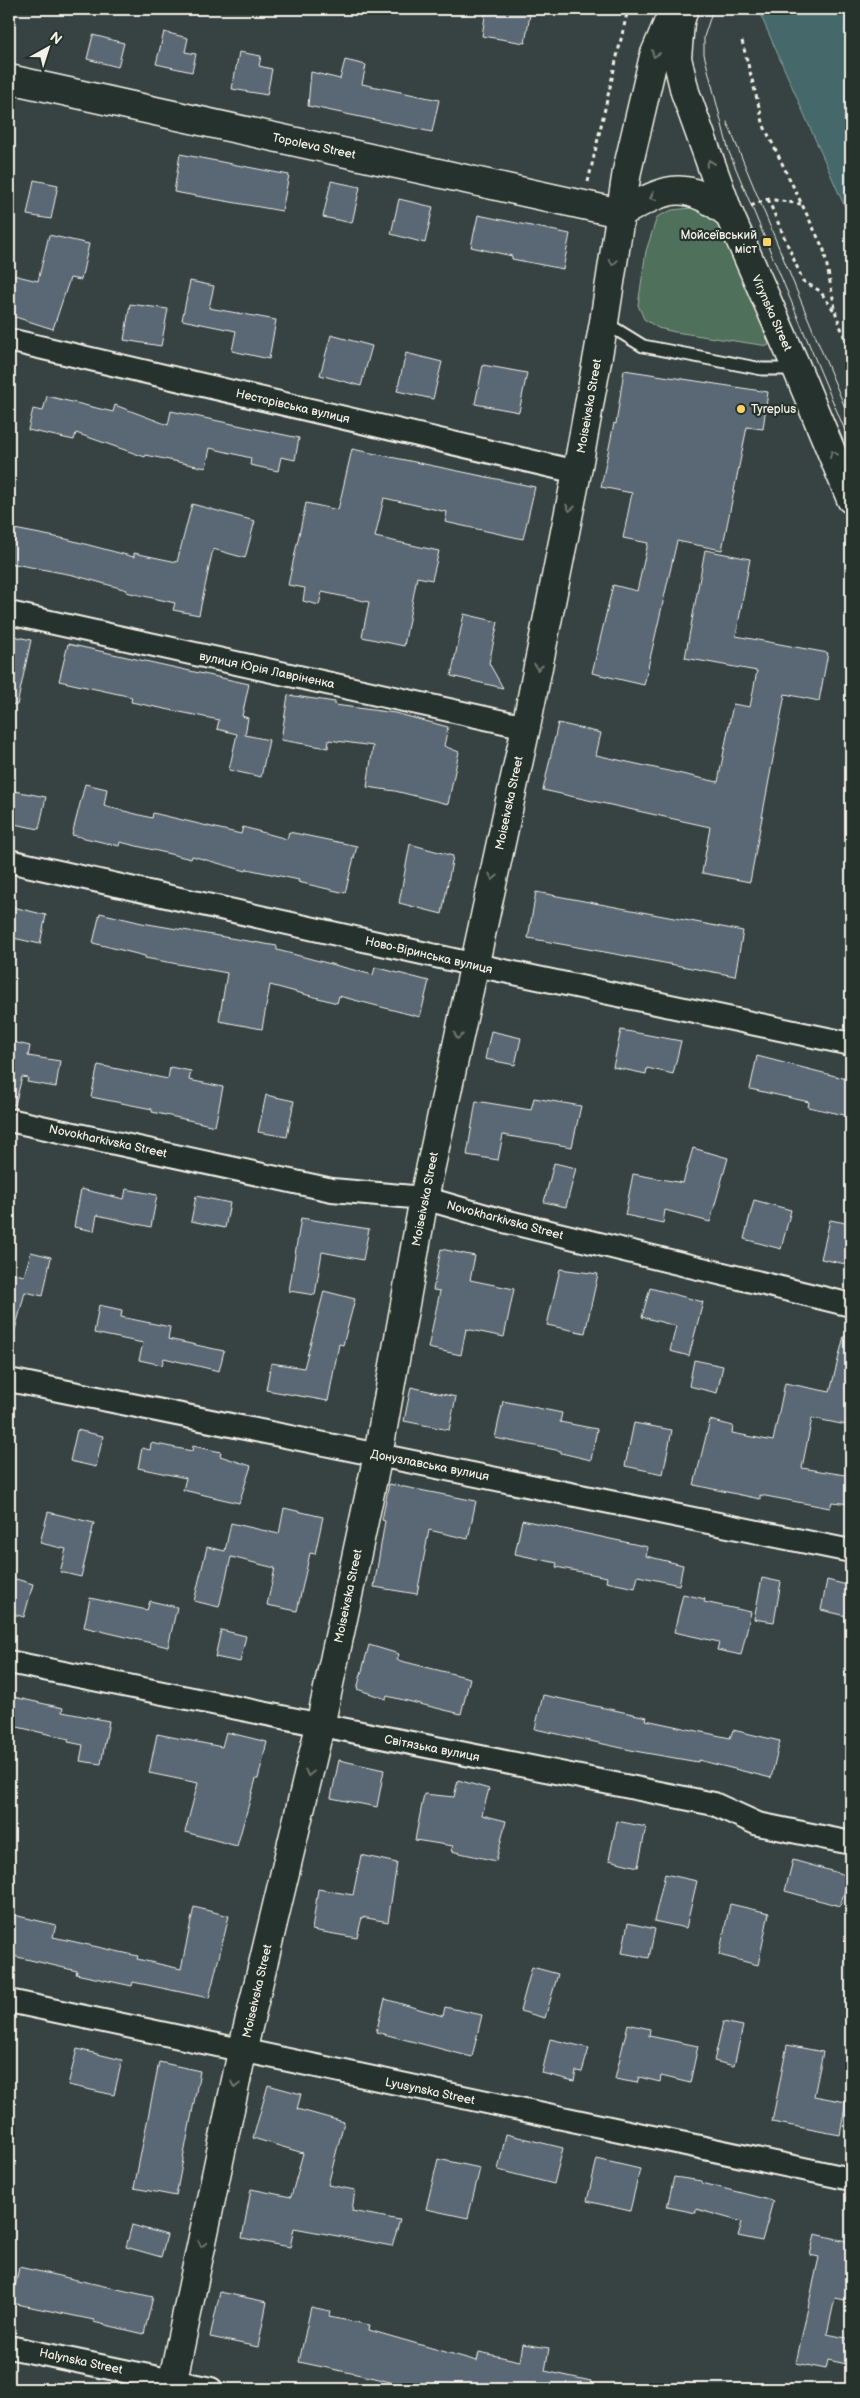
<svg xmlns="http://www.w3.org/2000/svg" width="860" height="2398" font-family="'Balsamiq Sans',sans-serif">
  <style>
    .green { fill: #50705a; stroke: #a2b0a1 }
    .water { fill: #45686b; stroke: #8b9f9d }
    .building { fill: #5a6774; stroke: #f4f1e8 }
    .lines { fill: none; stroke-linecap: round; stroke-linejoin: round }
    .service-casing { stroke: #f4f1e8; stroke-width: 15 }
    .minor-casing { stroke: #f4f1e8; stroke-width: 26 }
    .tertiary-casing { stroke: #f4f1e8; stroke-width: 31 }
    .secondary-casing { stroke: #f4f1e8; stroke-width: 31 }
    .primary-casing { stroke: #f4f1e8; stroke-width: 31 }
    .path { stroke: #f4f1e8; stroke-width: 3; stroke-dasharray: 4 4; stroke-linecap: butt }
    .service { stroke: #26332d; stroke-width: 11 }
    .minor { stroke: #26332d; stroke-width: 22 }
    .tertiary { stroke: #26332d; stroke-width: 28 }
    .secondary { stroke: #26332d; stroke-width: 28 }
    .primary { stroke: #26332d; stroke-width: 28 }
    .tram { stroke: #f4f1e8; stroke-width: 1 }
    .oneway { stroke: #6e766e }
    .poi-dot { fill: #ffd166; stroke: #26332d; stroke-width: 2 }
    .labels { text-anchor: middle; stroke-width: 4.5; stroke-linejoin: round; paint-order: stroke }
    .street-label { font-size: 12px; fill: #f4f1e8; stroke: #26332d }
    .poi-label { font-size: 12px; fill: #f4f1e8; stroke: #26332d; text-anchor: end }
  </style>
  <rect width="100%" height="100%" fill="#364342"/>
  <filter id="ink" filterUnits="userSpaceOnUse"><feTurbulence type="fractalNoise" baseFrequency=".02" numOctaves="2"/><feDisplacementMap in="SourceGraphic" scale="10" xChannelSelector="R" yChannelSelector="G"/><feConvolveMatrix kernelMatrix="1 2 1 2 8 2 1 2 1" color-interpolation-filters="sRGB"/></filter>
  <g filter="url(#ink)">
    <path class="green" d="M691,208L708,215L717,223L751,284L770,332L768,346L675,332L658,328L644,319L638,305L646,251L657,217L672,210Z"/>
    <path class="water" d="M758,9H851V221Z"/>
    <path class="building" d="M486,9H531L525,43L482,36Z
      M164,32L188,38L185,52L196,54L192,72L156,64Z
      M93,35L124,43L118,67L87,59Z
      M239,52L261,56L259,66L272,69L267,95L232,89Z
      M345,60L366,65L362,84L439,100L432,132L308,106L311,72L340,79Z
      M180,154L289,175L282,211L174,192Z
      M34,180L58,185L51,219L27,215Z
      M331,181L360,187L352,223L323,217Z
      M399,199L433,207L425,243L391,234Z
      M478,215L570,234L563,269L512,259V256L471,247Z
      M49,235L89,244L81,280L70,278L53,329L9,315V274L38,281Z
      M190,281L214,286L209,308L276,320L269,359L232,351L236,331L182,320Z
      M130,304L168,309L161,346L124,340Z
      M331,335L372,346L361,386L320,375Z
      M406,353L442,362L433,399L397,391Z
      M483,365L527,373L519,412L475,404Z
      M624,370L768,392L763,429L747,427L722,550L677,541L644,685L592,673L613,585L637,591L648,543L623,538L632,493L601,487L614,423L616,424Z
      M47,396L113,412L115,405L168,425L171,411L299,438L295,460L281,457L278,471L250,465L251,458L210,448L206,468L146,455L145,457L76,433L74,440L28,430L33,409L43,411Z
      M352,449L535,487L523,539L445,522L447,512L384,498L375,537L439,551L432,580L417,577L404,646L362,637L369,602L322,592L319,605L303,601L305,588L288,585L306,503L338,510Z
      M192,504L255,521L245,558L213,549L199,615L173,610L175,603L126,592L127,590L73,575L9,563V528L66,539L134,557V553L177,562Z
      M705,550L750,559L736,636L828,653L819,701L785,694L750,882L702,873L710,827L543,790L558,723L601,733L596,755L718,782L733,704L750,707L757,671L685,658Z
      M464,614L498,622L489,663L503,688L451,676Z
      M9,635L31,640L17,705L9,704Z
      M68,644L249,684L242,716L248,718L245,735L269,740L261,777L229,770L237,734L217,729L219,720L131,702L132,697L59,681Z
      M288,695L335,702V705L395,713L448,727L444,746L459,752L448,804L395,791L367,787L373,746L329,740L328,748L281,740Z
      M85,784L107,789L104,806L152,818L153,813L241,834L243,827L287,839L289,832L357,846L345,893L298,882L299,880L247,869L246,871L192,856L191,859L120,842L119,846L72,835Z
      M9,790L46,797L39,829L9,823Z
      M410,844L453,856L442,914L399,903Z
      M536,892L743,931L735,976L528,938Z
      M9,906L46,915L40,944L9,937Z
      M100,913L142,923L277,946V950L373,975L375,967L429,981L420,1017L339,996L337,1003L270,985L262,1029L219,1021L227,973L145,958V956L93,943Z
      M621,1030L681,1041L673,1074L647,1068L646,1074L613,1067Z
      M491,1031L521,1038L515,1065L485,1059Z
      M13,1042L30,1046L28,1056L60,1061L56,1087L27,1082L28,1078L22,1077L15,1105L9,1104V1053Z
      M757,1056L851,1080L849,1116L808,1107L809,1102L750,1089Z
      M98,1065L168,1079L170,1067L191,1071L189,1080L223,1087L215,1126L152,1112V1109L91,1097Z
      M266,1095L294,1101L287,1137L258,1132Z
      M534,1098L581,1106L572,1147L503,1135L498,1160L467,1155L476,1101L531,1110Z
      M693,1148L728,1158L710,1222L665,1210L663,1223L625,1215L633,1174L683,1183Z
      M554,1163L576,1168L566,1207L544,1202Z
      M81,1189L124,1199L126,1189L157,1195L151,1227L97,1215L94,1231L74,1227Z
      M196,1196L230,1203L225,1228L191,1221Z
      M754,1200L791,1210L781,1249L744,1239Z
      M301,1218L369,1229L363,1260L322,1252L315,1295L289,1291Z
      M830,1220L851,1224V1265L821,1259Z
      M441,1249L475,1256L470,1280L514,1289L504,1337L466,1329L461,1355L428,1348L440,1291L433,1290Z
      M31,1252L51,1257L43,1296L25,1292L15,1330H9V1272L24,1276Z
      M560,1269L598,1274L585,1333L547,1325Z
      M650,1288L703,1302L689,1356L670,1351L676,1326L642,1317Z
      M324,1291L355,1299L343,1345L339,1344L328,1401L266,1390L271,1363L304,1368Z
      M99,1305L122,1310L121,1317L170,1327L168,1339L224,1351L219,1371L164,1358L162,1365L139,1360L143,1343L94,1333Z
      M844,1336L851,1337V1426L812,1418L802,1468L851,1476V1504L832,1502L830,1508L760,1495V1499L694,1485L710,1420L733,1426L732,1433L773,1441L785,1383L830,1392Z
      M694,1360L723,1366L717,1393L689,1386Z
      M411,1387L456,1397L449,1430L404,1421Z
      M503,1401L562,1413L560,1422L597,1429L591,1460L561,1453V1451L495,1438Z
      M634,1423L672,1430L663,1474L625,1466Z
      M77,1430L103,1436L96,1467L70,1461Z
      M151,1443L192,1451L193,1446L221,1452L220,1456L251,1466L239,1503L183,1490L186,1478L138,1468L142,1448L150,1450Z
      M389,1484L476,1501L468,1539L429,1530L417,1594L374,1587L385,1521L382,1520Z
      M284,1508L323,1517L315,1554L310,1553L297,1611L267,1605L275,1568L231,1557L219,1607L194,1601L207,1547L225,1551L231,1523L279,1534Z
      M48,1512L94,1523L81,1577L60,1572L66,1549L40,1543Z
      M522,1520L648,1547L646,1556L683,1565L679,1585L638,1576L635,1588L606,1582L607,1577L556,1567L557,1563L515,1554Z
      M9,1577L33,1584L24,1617L9,1613Z
      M762,1578L781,1582L774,1622L754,1619Z
      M827,1580L851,1586V1617L821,1610Z
      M683,1594L705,1599L704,1602L751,1612L741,1655L717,1650L719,1642L674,1632Z
      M90,1598L147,1610L150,1601L177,1607L168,1647L84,1627Z
      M221,1630L246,1636L240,1662L215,1657Z
      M369,1645L399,1654L397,1660L470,1678L461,1714L387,1696L386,1699L357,1689Z
      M543,1695L647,1717L646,1720L730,1738L733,1730L780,1741L771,1778L698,1760V1762L640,1752L535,1729Z
      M9,1696L63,1708L62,1712L109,1721L101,1764L80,1761L83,1745L68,1742L69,1739L9,1725Z
      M226,1732L267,1742L258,1779H256L237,1846L185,1832L198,1783L149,1773L157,1734L222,1747Z
      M339,1760L384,1770L377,1807L331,1798Z
      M458,1780L489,1789L482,1815L506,1821L496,1861L451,1851L453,1846L415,1840L424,1794L454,1797Z
      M617,1821L646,1827L638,1867L609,1860Z
      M361,1855L397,1863L388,1922L362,1917L357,1938L312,1930L318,1889L353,1895Z
      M793,1860L849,1876L840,1906L785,1891Z
      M665,1874L697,1881L686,1928L654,1921Z
      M730,1904L769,1913L758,1965L719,1955Z
      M194,1907L229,1916L209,1998L133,1982L132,1986L76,1974L77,1971L9,1955V1937L14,1915L56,1925L53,1937L138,1956L137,1959L181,1969Z
      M628,1923L655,1929L649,1958L622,1953Z
      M532,1967L558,1974L545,2018L520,2011Z
      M385,1999L443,2016L445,2007L482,2015L472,2057L376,2032Z
      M723,2022L743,2026L734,2066L714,2061Z
      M628,2024L650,2029L649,2036L698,2046L690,2083L661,2076L660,2082L639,2077L637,2083L615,2079Z
      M550,2039L589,2048L582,2072L576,2071L574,2081L542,2073Z
      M787,2045L823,2052L814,2096L846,2102L840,2135L772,2122Z
      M77,2049L122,2060L114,2095L68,2085Z
      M159,2062L200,2071L176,2196L134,2188Z
      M268,2085L301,2094L297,2109L344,2122L328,2185L355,2190L352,2211L400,2220L392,2246L294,2228L290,2247L242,2238L251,2189L291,2197L303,2153L253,2138Z
      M506,2134L563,2148L554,2184L498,2170Z
      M438,2159L480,2168L468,2218L426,2209Z
      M597,2159L640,2169L630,2211L587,2201Z
      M674,2177L702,2181V2183L773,2201L762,2241L738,2236L742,2222L696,2209V2213L667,2207Z
      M132,2225L167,2235L161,2257L126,2247Z
      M815,2234L851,2242V2271L845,2300L835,2298L827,2334L851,2339V2365L828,2360L826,2369L796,2363L819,2257L810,2255Z
      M19,2267L153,2297L144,2334L93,2322L94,2320L12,2303Z
      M220,2292L267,2302L258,2347L210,2337Z
      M311,2307L330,2311L329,2317L370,2325L369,2330L477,2361L479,2352L520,2361L523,2344L549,2348L545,2371L591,2381V2389H415L375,2378L299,2362Z"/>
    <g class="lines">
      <g class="service-casing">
        <path id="service" d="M604,322L643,346L762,369H797"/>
      </g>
      <g class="minor-casing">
        <path id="minor" d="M9,340L577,472
          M9,613L526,727
          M9,861L485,967L851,1044
          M9,1120L332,1190L424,1198L500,1220L851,1305
          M9,1380L851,1551
          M9,1662L714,1804L758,1824L851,1843
          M9,2001L851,2179
          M9,2347L211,2389"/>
      </g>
      <g class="tertiary-casing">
        <path id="tertiary" d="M9,79L620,213"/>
      </g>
      <g class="secondary-casing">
        <path id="secondary" d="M684,9L680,22L677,58L685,92L729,214L797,369L851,499"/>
      </g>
      <g class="primary-casing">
        <path id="primary" d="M620,213C667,189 683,177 729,214
          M171,2389L242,2052L320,1726L378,1455L424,1198L526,727L577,472L604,322L627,171L654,56L674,9"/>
      </g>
      <path class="path" d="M742,41L764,126L824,250L836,314L851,356
        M588,182L628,9
        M768,199L803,281L820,291L835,312
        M751,206L768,199L801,204"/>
      <use href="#service" class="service"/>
      <use href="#minor" class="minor"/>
      <use href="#tertiary" class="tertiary"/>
      <use href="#secondary" class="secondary"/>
      <use href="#primary" class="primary"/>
      <path class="tram" d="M713,9L704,37V54L729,152L851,445
        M727,122L851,422"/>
    </g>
    <defs><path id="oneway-chevron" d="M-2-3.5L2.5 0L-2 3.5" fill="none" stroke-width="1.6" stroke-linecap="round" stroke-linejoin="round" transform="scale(1.25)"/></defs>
    <g class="oneway">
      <use href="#oneway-chevron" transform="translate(655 54) rotate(110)"/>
      <use href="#oneway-chevron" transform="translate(710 163) rotate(-110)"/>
      <use href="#oneway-chevron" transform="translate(653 197) rotate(155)"/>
      <use href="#oneway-chevron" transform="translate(613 262) rotate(98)"/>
      <use href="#oneway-chevron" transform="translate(833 454) rotate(-113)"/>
      <use href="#oneway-chevron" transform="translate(570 508) rotate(101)"/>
      <use href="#oneway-chevron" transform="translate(538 667) rotate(101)"/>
      <use href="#oneway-chevron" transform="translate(493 877) rotate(102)"/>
      <use href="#oneway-chevron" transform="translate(458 1036) rotate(102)"/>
      <use href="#oneway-chevron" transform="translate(309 1773) rotate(103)"/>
      <use href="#oneway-chevron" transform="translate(235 2085) rotate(102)"/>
      <use href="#oneway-chevron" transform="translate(202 2244) rotate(102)"/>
    </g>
  </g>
  <g class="poi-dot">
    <rect x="762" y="237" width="10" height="10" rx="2.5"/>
    <circle cx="741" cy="409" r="5"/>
  </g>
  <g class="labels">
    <g class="street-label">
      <text transform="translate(314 146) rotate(12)" y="4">Topoleva Street</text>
      <text transform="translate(772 313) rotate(66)" y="4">Virynska Street</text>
      <text transform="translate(293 406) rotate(13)" y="4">Несторівська вулиця</text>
      <text transform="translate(589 406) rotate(-80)" y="4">Moiseivska Street</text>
      <text transform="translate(267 670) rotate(12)" y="4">вулиця Юрія Лавріненка</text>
      <text transform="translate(509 803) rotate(-78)" y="4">Moiseivska Street</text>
      <text transform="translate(429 955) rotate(13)" y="4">Ново-Віринська вулиця</text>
      <text transform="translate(108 1141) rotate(12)" y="4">Novokharkivska Street</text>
      <text transform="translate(425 1199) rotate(-79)" y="4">Moiseivska Street</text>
      <text transform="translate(505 1220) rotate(15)" y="4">Novokharkivska Street</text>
      <text transform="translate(430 1465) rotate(11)" y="4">Донузлавська вулиця</text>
      <text transform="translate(348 1596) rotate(-78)" y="4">Moiseivska Street</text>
      <text transform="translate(432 1748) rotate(11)" y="4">Світязька вулиця</text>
      <text transform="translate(257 1991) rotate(-77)" y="4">Moiseivska Street</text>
      <text transform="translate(430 2091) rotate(12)" y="4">Lyusynska Street</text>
      <text transform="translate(81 2361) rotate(12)" y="4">Halynska Street</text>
    </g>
    <g class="poi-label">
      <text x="757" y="239">Мойсеївський<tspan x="757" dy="14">міст</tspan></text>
      <text x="751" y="413" text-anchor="start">Tyreplus</text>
    </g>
  </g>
  <rect width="860" height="2398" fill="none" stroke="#26332d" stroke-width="30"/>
  <rect x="15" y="15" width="830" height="2368" fill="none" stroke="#f4f1e8" stroke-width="2" filter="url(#ink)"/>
  <g transform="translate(48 48) rotate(39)" stroke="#26332d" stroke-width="4" paint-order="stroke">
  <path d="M0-4L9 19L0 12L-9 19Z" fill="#f4f1e8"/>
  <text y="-8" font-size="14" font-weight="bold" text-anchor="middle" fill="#f4f1e8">N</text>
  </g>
</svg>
